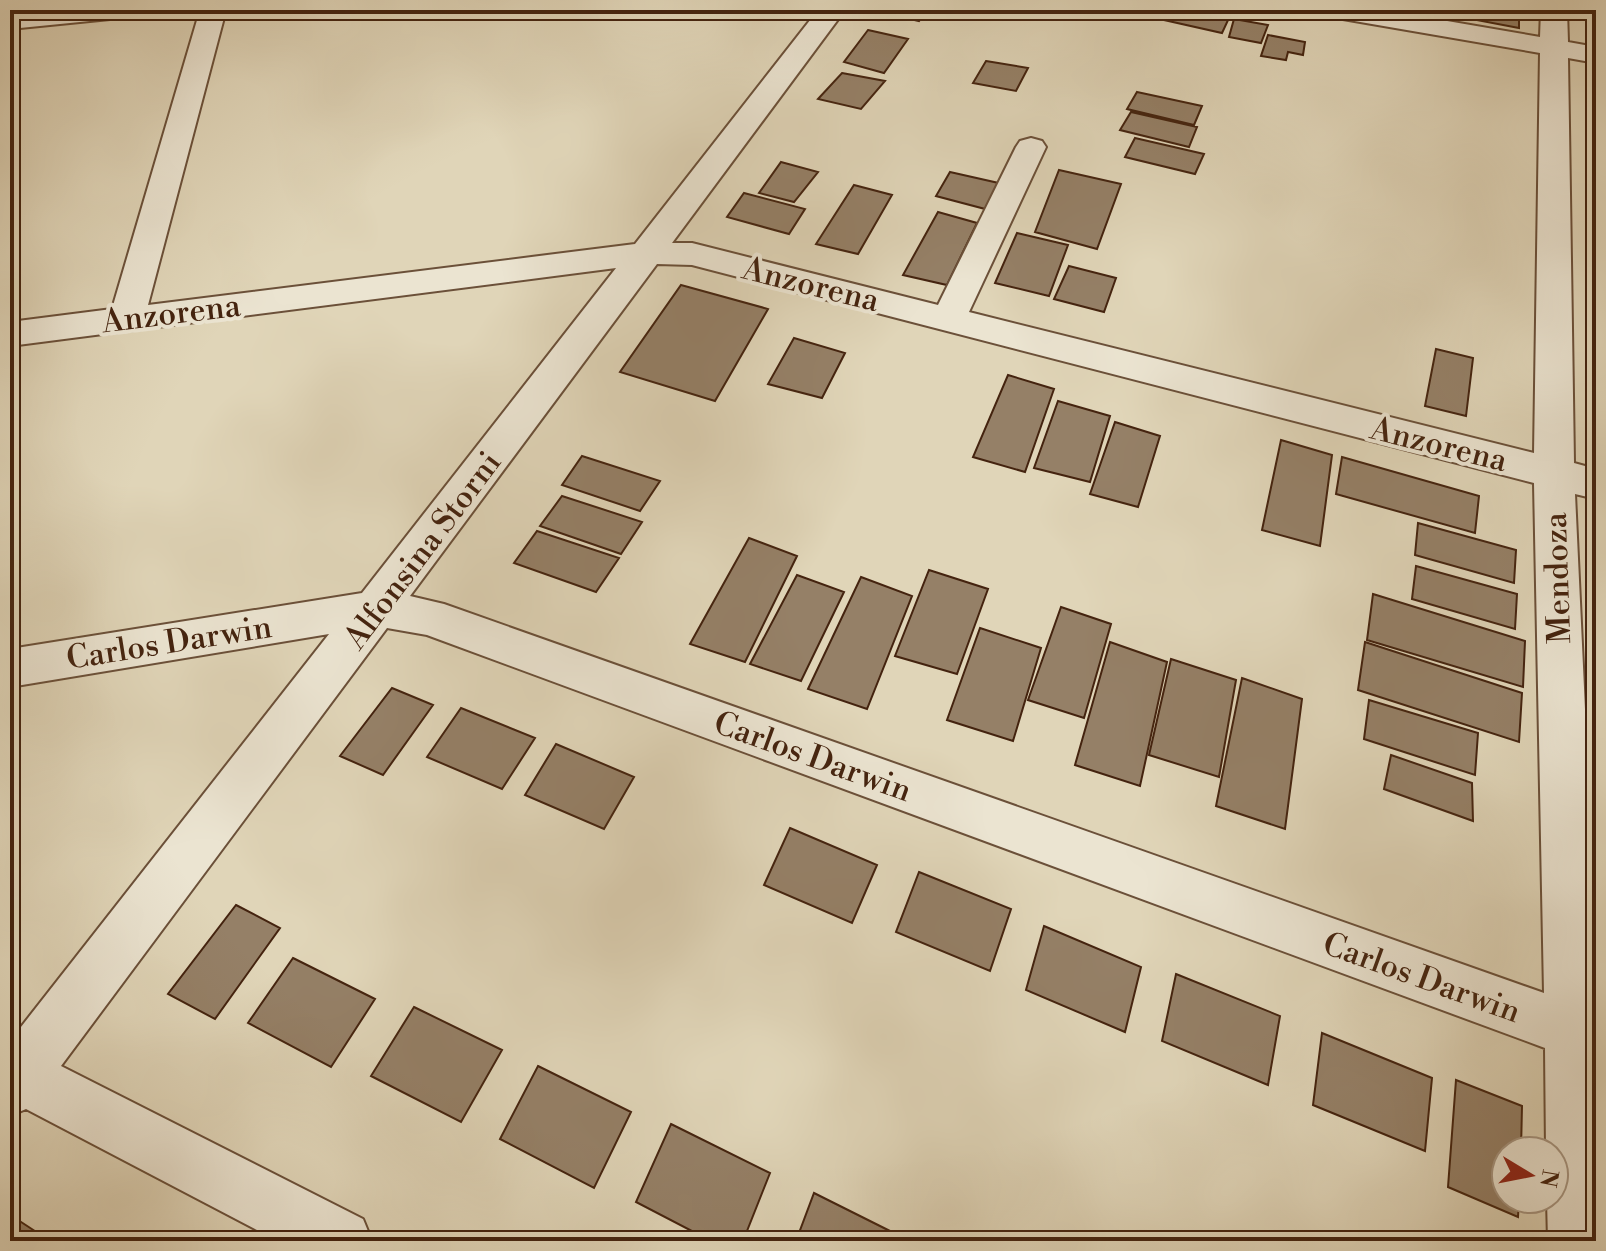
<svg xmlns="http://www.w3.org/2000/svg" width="1606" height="1251" font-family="'Libre Bodoni',serif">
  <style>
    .building { fill: #958067; stroke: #44230f; stroke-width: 2 }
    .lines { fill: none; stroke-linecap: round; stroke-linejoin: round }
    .street-casing { stroke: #6b5039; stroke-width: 4 }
    .street { fill: #ebe4d1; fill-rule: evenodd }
    .labels { text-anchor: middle; stroke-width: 8; stroke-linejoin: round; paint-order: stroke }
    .street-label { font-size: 32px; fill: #44230f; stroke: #ebe4d1 }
  </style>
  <rect width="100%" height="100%" fill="#e0d5b8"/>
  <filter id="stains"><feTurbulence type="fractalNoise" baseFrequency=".0025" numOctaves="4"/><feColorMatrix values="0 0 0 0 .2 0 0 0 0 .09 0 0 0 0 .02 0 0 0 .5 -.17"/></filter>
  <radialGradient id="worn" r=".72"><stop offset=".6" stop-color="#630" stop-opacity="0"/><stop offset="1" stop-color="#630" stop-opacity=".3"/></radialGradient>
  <path class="building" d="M882,10H927L919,21L881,12Z
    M1169,10H1192L1229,18L1222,33L1164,20Z
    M1467,10L1519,17V28L1466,18Z
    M1234,19L1268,25L1261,43L1229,37Z
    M1587,19L1596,21V43L1586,41Z
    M868,30L908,39L884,73L844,62Z
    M1268,35L1305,42L1303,55L1288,52L1286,60L1261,56Z
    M986,61L1028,68L1016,91L973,83Z
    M842,73L885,81L861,109L818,99Z
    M1137,92L1202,106L1194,125L1127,109Z
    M1131,112L1197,127L1189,147L1120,130Z
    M1135,138L1204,154L1195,174L1125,157Z
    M781,162L818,172L794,202L759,193Z
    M1059,170L1121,184L1097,249L1035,232Z
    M950,172L1003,184L989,210L936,196Z
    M854,185L892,195L858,254L816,244Z
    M744,193L805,209L789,234L727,217Z
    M938,212L977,223L947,285L903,275Z
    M1017,233L1068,245L1049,296L995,283Z
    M1069,266L1116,278L1104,312L1054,299Z
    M681,285L768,309L715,401L620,372Z
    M794,338L845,353L822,398L768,384Z
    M1436,349L1473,358L1466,416L1425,406Z
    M1008,375L1054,389L1025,472L973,457Z
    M1058,401L1110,416L1090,482L1034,468Z
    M1115,422L1160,436L1138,507L1090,494Z
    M1281,440L1332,455L1320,546L1262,530Z
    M582,456L660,481L640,511L562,485Z
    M1342,457L1479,496L1475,533L1336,494Z
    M562,496L642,522L621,554L540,526Z
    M1418,523L1516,550L1514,583L1415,555Z
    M537,531L619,558L596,592L514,563Z
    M749,538L797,556L745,662L690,644Z
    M1416,566L1517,594L1515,629L1412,599Z
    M929,570L988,589L957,674L895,656Z
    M797,575L844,592L801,681L750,664Z
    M861,577L912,596L867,709L808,689Z
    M1373,594L1525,641L1523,687L1367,640Z
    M1061,607L1111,624L1084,718L1028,700Z
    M980,628L1041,648L1013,741L947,720Z
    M1110,642L1167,662L1140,786L1075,765Z
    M1365,642L1522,693L1519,742L1358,690Z
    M1171,659L1236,680L1219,777L1149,755Z
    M1242,678L1302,699L1285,829L1216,806Z
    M392,688L433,705L383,775L340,756Z
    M1369,700L1478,733L1475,775L1364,739Z
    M461,708L535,738L502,789L427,757Z
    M556,744L634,777L604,829L525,795Z
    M1391,755L1472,783L1473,821L1384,789Z
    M790,828L877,865L852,923L764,885Z
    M919,872L1011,909L990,971L896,932Z
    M236,905L280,928L215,1019L168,994Z
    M1044,926L1141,967L1125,1032L1026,990Z
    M293,958L375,999L331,1067L248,1023Z
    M1176,974L1280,1016L1268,1085L1162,1041Z
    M414,1007L502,1050L461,1122L371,1076Z
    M1322,1033L1432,1078L1425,1151L1313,1105Z
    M538,1066L631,1112L594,1188L500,1139Z
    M1456,1080L1522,1106L1521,1151H1506V1199H1519L1518,1217L1448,1187Z
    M671,1124L770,1173L743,1241H711L636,1202Z
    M814,1193L910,1241H796Z
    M15,1218L50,1241H10V1225Z"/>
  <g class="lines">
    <g class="street-casing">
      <path id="street" d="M41,10H133L129,16L120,18L10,29V13Z
        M200,10H226L148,305L635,244L818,10H845L672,243H692L938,305L1016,147L1020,141L1031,138L1042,141L1046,147L969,312L1534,453L1540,53L1337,18L1328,16L1324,10H1383L1540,37L1541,10H1567L1568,42L1596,47V63L1568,58L1574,463L1596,469V499L1575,494L1596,946V1241H1548L1547,1199H1554V1151H1546L1545,1048L427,635L387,628L61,1066L363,1219L372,1241H278L26,1109L10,1116V1041L329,634L10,687V649L362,593L616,268L10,346V322L112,309ZM657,264L692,265L1534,483L1544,993L444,604L410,596Z"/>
    </g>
    <use href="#street" class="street"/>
  </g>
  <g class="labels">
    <g class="street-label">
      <text transform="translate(811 284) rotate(14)" y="11">Anzorena</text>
      <text transform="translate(171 313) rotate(-7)" y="11">Anzorena</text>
      <text transform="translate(1439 444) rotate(14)" y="11">Anzorena</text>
      <text transform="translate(422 550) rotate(-53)" y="11">Alfonsina Storni</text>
      <text transform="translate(1557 578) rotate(-92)" y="11">Mendoza</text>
      <text transform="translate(169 642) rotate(-9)" y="11">Carlos Darwin</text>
      <text transform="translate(813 756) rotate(20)" y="11">Carlos Darwin</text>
      <text transform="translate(1422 977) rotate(20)" y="11">Carlos Darwin</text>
    </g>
  </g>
  <rect width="1606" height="1251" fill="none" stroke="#e0d5b8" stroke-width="40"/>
  <rect x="12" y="12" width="1582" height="1227" fill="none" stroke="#44230f" stroke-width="4"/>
  <rect x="20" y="20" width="1566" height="1211" fill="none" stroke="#44230f" stroke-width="2"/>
  <g transform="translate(1530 1175) rotate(100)"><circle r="38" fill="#ebe4d1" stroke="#a89783" stroke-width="2"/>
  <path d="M0-6L14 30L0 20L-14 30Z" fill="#8f2418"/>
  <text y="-12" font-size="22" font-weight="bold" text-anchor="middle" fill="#44230f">N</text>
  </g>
  <rect width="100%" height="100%" filter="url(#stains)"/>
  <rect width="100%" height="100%" fill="url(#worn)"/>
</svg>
